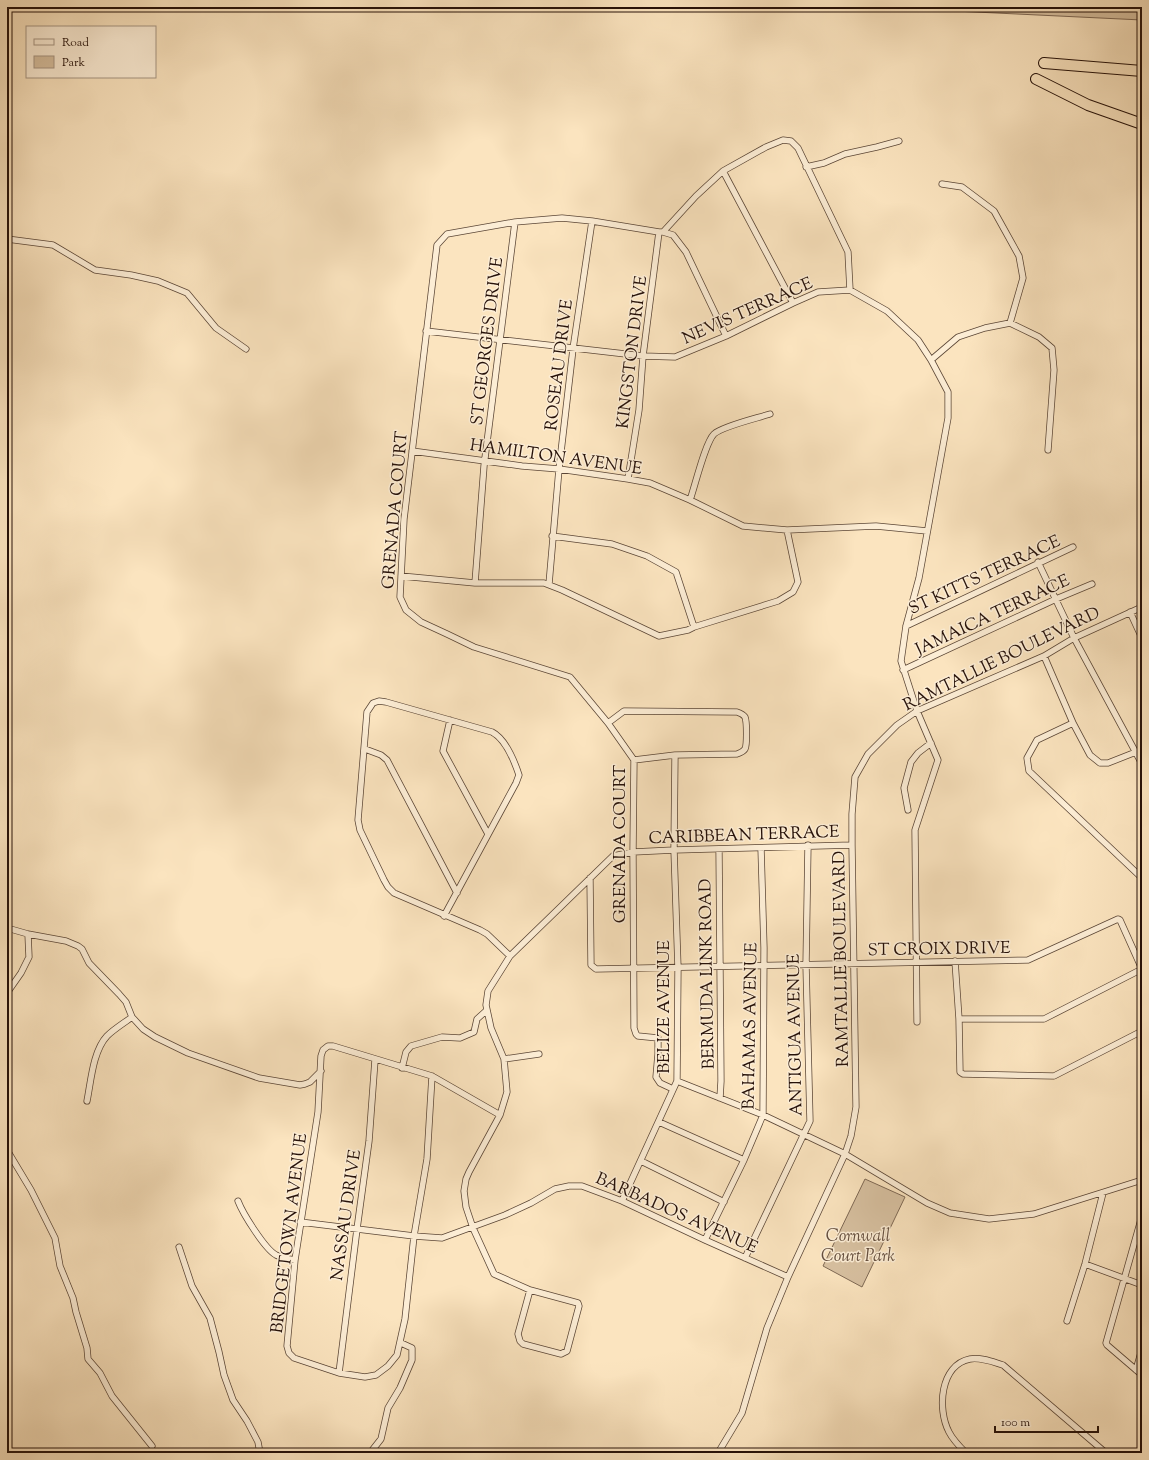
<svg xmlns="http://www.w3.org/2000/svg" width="1149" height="1460" font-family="'Sorts Mill Goudy',serif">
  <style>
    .green { fill: #d7c0a0; stroke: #7e6854 }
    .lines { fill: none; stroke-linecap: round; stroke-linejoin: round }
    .minor-casing { stroke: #5b4636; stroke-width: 7 }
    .motorway-casing { stroke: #261109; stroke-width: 12 }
    .minor { stroke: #fcedd5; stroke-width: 5.5 }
    .motorway { stroke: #fbe4bf; stroke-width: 10 }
    .labels { text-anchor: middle; stroke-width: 3; stroke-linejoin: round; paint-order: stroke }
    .street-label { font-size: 17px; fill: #261109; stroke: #fcedd5 }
    .park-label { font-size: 17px; font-style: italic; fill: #644e3e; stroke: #fcedd5 }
  </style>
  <rect width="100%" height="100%" fill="#fbe4bf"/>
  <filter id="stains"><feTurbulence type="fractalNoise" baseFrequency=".005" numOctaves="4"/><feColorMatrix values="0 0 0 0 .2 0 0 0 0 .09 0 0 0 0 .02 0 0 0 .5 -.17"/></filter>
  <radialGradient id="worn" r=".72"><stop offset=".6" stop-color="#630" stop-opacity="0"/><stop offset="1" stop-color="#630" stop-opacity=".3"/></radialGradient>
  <path class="green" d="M871,7H1142V20Z
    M865,1179L905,1197L862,1287L823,1266Z"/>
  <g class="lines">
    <g class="minor-casing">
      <path id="minor" d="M806,167L824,163L845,154L877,147L899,141
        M723,171L793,303
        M942,184L962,187L994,211L1019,256L1023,278L1010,323
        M659,232L592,221L562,218L515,222L447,234L437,245L404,519L400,597L406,610L421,622L447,634L474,647L570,677L608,723L634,760L633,852L634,1028L636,1034L638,1036L658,1038V1054L656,1077L660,1083L673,1089
        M7,239L53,245L95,270L131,275L158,281L187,293L216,328L246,349
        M426,331L643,356L675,357L726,336L793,303L818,292L850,290L887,311L918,340L931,360L948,392V418L919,578L906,626L901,661L917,711L938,760L915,830L917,1022
        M726,336L686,252L673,235L663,232L696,196L723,171L766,147L783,140L791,141L798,148L848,252L850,290
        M931,360L958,337L985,328L1010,323L1039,337L1052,348L1054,370L1048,450
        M412,451L522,466L559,469L628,479L650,483L690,500L743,526L787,530L876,526L927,531
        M628,479L639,410L643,356L659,232H662
        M690,500C695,486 705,443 714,434C723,426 758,418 770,414
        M552,536L612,544L647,556L676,572L694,627
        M1038,562L1074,638L1142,764
        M401,576L475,583H544L562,590L659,636L688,630L694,627L778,601L793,592L798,582L787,530
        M475,583L484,466L515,222
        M549,584L559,469L573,349L592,221
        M1130,612L1142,638
        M906,626L1073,547
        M1044,656L1073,723L1037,740L1027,758L1029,771L1142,878
        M903,670L1056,599L1092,584
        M450,720L443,751L488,834
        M608,723L624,711L737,712C740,713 743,714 745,717C747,722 747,745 745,749C743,752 740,753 737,754L675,755L674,850L678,968L677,1081L622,1201
        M1073,723L1090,755L1100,763H1108L1136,752
        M365,749L381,755L387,760L457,893
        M634,760L675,755
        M908,810L904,788L911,762L918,753L931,743
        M719,849L721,1081L720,1098
        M590,878L591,965L596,969L1028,960L1118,919L1120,920L1142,969L1044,1019H959
        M444,916L516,783L519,775C514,760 506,739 492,732L386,702L379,701L373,703L367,712L358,820L360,830L384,880L388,887L394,893L480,930L487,934L510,956
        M7,928L28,934L66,941L78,946L82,949L89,963L119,994L126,1002L132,1017L143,1029L155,1037L188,1053L259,1078L300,1085L305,1084L310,1082L321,1071
        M955,961L959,1019L960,1072L963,1074L1054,1076L1142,1031
        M7,993L21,973L29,957L28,934
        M504,1059L539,1054
        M402,1068L406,1052L411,1046L442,1037L460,1038L474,1032L477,1019L487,1010
        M432,1076L427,1159L414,1236L405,1319L397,1355L388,1366L376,1375L365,1377L339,1373L294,1358L289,1353L287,1346L295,1260L318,1112L321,1056L323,1050L328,1046H333L432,1076L500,1115
        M677,1081L763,1115L845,1154L927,1203L950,1213L989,1219L1034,1214L1142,1180
        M87,1101C91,1081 93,1051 107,1036C114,1029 124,1023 132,1017
        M659,1122L744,1160
        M1142,1145V1150
        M7,1150L31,1190L55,1238L60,1266L73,1298L76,1312L87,1348L88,1359L100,1373L112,1396L152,1446
        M641,1161L724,1202
        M238,1201C243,1214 265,1249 276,1255C282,1258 288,1259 295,1260
        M1142,1216L1106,1343L1107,1345L1142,1375
        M300,1222L414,1236L442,1238L505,1215L531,1203L555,1189L569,1186H582L622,1201L705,1240L788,1277
        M705,1240L744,1160L763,1115L764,948L761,848
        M179,1247L192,1286L210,1318L219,1352L224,1375L233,1400L247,1421L258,1442L260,1453
        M745,1258L810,1121L806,965L808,845
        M1085,1264L1142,1285
        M530,1290L518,1334L520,1341L523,1344L561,1354L567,1351L579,1306L578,1303L530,1290L494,1274L473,1228L466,1207L464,1191L466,1179L469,1172L500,1115L507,1092L504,1059L491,1028L486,1005L488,991L510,956L613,856L633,852L674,850L852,845
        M1067,1321L1085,1264L1103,1193
        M1136,1370L1142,1349
        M339,1373L357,1229L369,1141L375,1060
        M370,1453L381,1439L388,1408L400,1388L412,1360V1348L401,1343
        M718,1453L742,1413L767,1328L788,1277L845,1154L851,1136L856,1107L852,845V814L855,777L868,754L897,725L917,711L1044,656L1074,638L1142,607
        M966,1453C959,1446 953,1440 949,1432C937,1409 940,1365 970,1359C981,1357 993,1362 1003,1365L1106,1453"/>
    </g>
    <g class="motorway-casing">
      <path id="motorway" d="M1044,63L1142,71
        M1036,79L1088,105L1142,124"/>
    </g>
    <use href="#minor" class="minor"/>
    <use href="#motorway" class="motorway"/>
  </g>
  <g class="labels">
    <g class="street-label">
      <text transform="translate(747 310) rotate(-24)" y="6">NEVIS TERRACE</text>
      <text transform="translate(486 341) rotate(-83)" y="6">ST GEORGES DRIVE</text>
      <text transform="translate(631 352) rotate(-83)" y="6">KINGSTON DRIVE</text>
      <text transform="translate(558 365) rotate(-83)" y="6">ROSEAU DRIVE</text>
      <text transform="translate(556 456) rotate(8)" y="6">HAMILTON AVENUE</text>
      <text transform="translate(394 510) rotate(-85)" y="6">GRENADA COURT</text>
      <text transform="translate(984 574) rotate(-25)" y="6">ST KITTS TERRACE</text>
      <text transform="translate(992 614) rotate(-25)" y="6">JAMAICA TERRACE</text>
      <text transform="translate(1001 658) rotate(-26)" y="6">RAMTALLIE BOULEVARD</text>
      <text transform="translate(744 834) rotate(-2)" y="6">CARIBBEAN TERRACE</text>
      <text transform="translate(619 844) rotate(-90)" y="6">GRENADA COURT</text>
      <text transform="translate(939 948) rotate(-1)" y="6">ST CROIX DRIVE</text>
      <text transform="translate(840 959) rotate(-91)" y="6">RAMTALLIE BOULEVARD</text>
      <text transform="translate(706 974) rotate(-91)" y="6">BERMUDA LINK ROAD</text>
      <text transform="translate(663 1007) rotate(-90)" y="6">BELIZE AVENUE</text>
      <text transform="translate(749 1026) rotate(-89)" y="6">BAHAMAS AVENUE</text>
      <text transform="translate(794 1035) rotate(-91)" y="6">ANTIGUA AVENUE</text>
      <text transform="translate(677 1212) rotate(24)" y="6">BARBADOS AVENUE</text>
      <text transform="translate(345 1215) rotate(-82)" y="6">NASSAU DRIVE</text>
      <text transform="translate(288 1233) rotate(-83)" y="6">BRIDGETOWN AVENUE</text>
    </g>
    <g class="park-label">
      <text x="858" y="1241">Cornwall<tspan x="858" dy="20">Court Park</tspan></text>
    </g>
  </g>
  <rect width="1149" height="1460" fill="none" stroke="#fbe4bf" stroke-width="24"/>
  <rect x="8" y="8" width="1133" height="1444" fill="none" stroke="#261109" stroke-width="2"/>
  <rect x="12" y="12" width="1125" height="1436" fill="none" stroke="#261109"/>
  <rect x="26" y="26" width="130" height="52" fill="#fcedd5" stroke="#a69583"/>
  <rect x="34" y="39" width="20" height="6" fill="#fcedd5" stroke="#a69583"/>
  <text x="62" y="46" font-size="12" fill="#261109">Road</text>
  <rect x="34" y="56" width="20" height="12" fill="#d7c0a0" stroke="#a69583"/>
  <text x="62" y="66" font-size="12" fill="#261109">Park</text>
  <path d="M995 1426v6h103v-6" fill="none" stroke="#261109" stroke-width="2"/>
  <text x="1001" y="1426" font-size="12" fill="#261109" stroke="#fcedd5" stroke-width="3" paint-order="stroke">100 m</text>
  <rect width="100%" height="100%" filter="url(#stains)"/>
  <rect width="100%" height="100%" fill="url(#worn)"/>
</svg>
